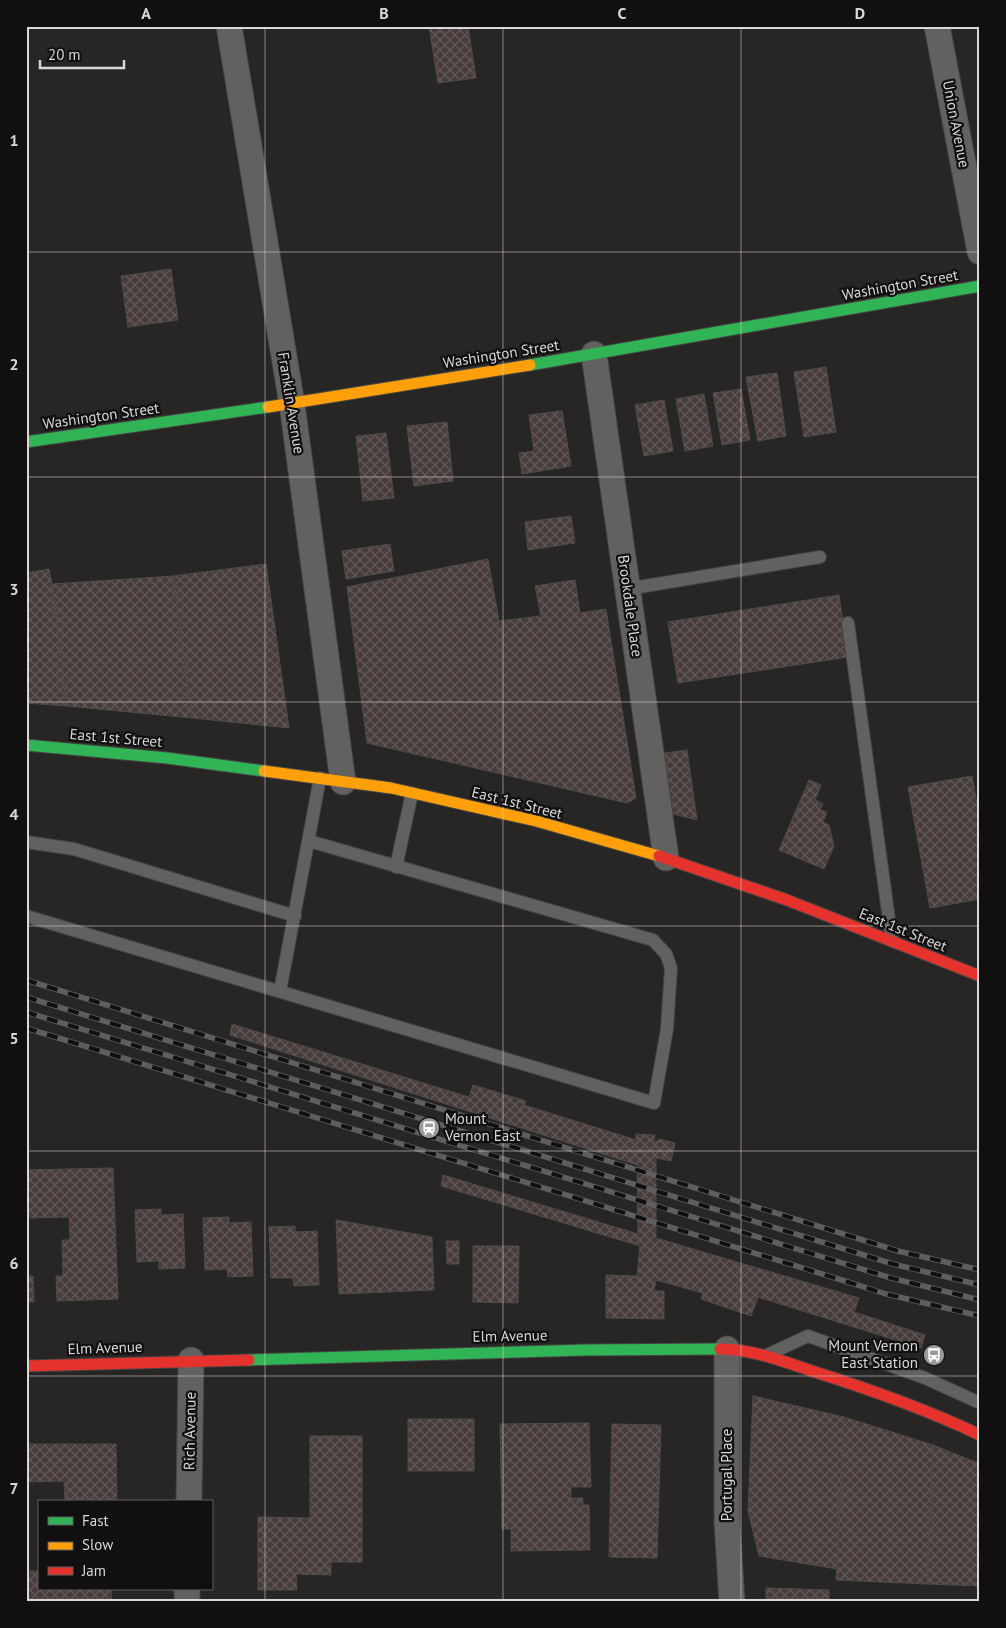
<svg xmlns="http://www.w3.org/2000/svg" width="1006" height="1628" font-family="'PT Sans',sans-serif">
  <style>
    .building { fill: url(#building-cross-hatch); stroke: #4d4b4b }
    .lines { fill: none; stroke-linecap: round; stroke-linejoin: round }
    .lane-casing { stroke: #454443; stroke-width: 14 }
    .street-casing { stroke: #454443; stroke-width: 27 }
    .fast-casing { stroke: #454443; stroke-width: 13 }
    .slow-casing { stroke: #454443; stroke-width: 13 }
    .jam-casing { stroke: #454443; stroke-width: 13 }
    .lane { stroke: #636160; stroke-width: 12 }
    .street { stroke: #636160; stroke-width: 25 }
    .fast { stroke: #30b455; stroke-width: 11 }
    .slow { stroke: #ff9f0a; stroke-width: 11 }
    .jam { stroke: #e5322d; stroke-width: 11 }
    .rail-casing { stroke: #5f5e5e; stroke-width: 5.5 }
    .rail { stroke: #110f0f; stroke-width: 4; stroke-dasharray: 11; stroke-linecap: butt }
    .grid { fill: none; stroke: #dad8d7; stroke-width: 1; stroke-opacity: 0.55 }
    .labels { text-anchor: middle; stroke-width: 4.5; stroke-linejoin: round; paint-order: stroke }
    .street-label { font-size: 15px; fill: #dad8d7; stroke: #110f0f }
    .poi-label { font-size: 15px; fill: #dad8d7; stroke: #110f0f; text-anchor: start }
    .neatline { fill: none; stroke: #dad8d7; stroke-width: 2 }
    .grid-label { font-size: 16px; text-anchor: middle; font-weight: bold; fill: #dad8d7 }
  </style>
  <defs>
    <pattern id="building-cross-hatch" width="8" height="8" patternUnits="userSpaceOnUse" patternTransform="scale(1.25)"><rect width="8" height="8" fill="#483d3c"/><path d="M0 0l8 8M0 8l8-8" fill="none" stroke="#625857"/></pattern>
  </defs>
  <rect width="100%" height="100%" fill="#282625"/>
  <path class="building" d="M429,26H468L476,78L438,83Z
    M171,269L178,320L128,327L121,276Z
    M826,367L836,432L804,437L794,372Z
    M777,373L786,436L758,441L746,377Z
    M741,389L750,440L722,445L713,393Z
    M704,394L713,446L685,451L676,399Z
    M664,400L673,451L644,456L635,405Z
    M562,411L571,466L522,474L519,453L534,451L529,415Z
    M447,422L453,481L414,486L407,426Z
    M386,433L394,498L363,501L356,436Z
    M571,516L575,543L528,550L525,522Z
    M390,544L394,571L346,579L342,551Z
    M488,559L499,621L541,616L535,586L575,580L580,613L606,609L636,798L627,803L367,743L347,587Z
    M266,564L289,728L192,718L173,576Z
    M49,569L52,584L67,706L26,703V573Z
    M173,576L192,718L67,706L52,584Z
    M839,595L848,657L678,683L668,622Z
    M687,750L697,820L666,812L658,754Z
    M972,776L980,821V899L930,908L908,787Z
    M809,780L821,785L815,800L823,804L820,810L827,812L823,822L829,825L834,846L824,869L779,850Z
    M232,1024L469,1097L473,1085L526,1101L524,1105L636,1140V1134L655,1135L654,1141H658L660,1139L675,1143L671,1161L656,1158V1238L859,1298L854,1312L925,1335L921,1348L758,1297L751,1316L701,1299L703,1293L656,1280L654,1291H664V1319L606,1318V1275L637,1276L640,1246L441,1186L443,1175L638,1234L637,1165L230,1035Z
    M113,1168L118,1299L57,1301L56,1276H63L62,1240H70L69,1217L26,1218V1170Z
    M161,1209V1215L183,1214L185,1268L159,1269V1261L137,1262L135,1210Z
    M229,1217V1223L251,1222L253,1276L228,1277L227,1269L205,1270L203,1218Z
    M336,1220L432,1237L434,1290L339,1294Z
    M295,1226V1232L317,1231L319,1285L294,1286L293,1278H271L269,1227Z
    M446,1241H459V1264H447Z
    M473,1246H519L518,1303L473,1302Z
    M26,1276H33L34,1302H26Z
    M753,1396L844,1417L837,1569L759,1556L748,1511Z
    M844,1417L933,1445L927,1584L836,1580Z
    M408,1419H474V1471H408Z
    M589,1423L591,1487H571V1498H583V1505H589L590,1550L511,1551V1529H502L500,1424Z
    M612,1424L661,1425L657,1558L609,1557Z
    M310,1436H362V1562H331V1575L296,1574L297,1590H258V1517L310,1518Z
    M26,1444H116L117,1502H65L64,1481L26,1482Z
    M933,1445L980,1464V1586L927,1584Z
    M26,1571H39V1589H111L112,1601L26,1602Z
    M766,1588L829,1590V1602H766Z"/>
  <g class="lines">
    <g class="lane-casing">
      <path id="lane" d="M627,589L820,557
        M848,623L892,941
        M26,842L74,849L295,916
        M396,867L412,793
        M26,916L654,1103L667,1029L671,968L666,954L653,940L309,841
        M280,991L320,778
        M769,1354L808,1336L925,1378L980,1403"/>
    </g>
    <g class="street-casing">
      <path id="street" d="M229,26L292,404L343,782
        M937,26L980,252
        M594,354L666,858
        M727,1349V1522L732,1602
        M189,1502L191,1360
        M187,1602V1589"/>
    </g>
    <g class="fast-casing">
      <path id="fast" d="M530,365L980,286
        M26,442L268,407
        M26,745L167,758L264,771
        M249,1360L585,1350L720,1349"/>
    </g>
    <g class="slow-casing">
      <path id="slow" d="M268,407L530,365
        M264,771L391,788L536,821L659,856"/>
    </g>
    <g class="jam-casing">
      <path id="jam" d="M659,856L787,900L980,976
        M720,1349C751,1349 783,1361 812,1371C869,1389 926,1409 980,1435
        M26,1366L249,1360"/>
    </g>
    <use href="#lane" class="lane"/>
    <use href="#street" class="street"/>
    <use href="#fast" class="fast"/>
    <use href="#slow" class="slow"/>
    <use href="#jam" class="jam"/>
    <g class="rail-casing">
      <path id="rail" d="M26,980L898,1251L980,1270
        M26,997L893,1264L980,1285
        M26,1012L891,1278L980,1300
        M26,1028L848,1282L886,1294L980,1316"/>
    </g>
    <use href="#rail" class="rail"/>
  </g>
  <path class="grid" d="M265,26V1602M503,26V1602M741,26V1602M26,252H980M26,477H980M26,702H980M26,926H980M26,1151H980M26,1376H980"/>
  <defs>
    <g id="station-disc" transform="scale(1.125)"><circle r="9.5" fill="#9c9a99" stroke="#110f0f"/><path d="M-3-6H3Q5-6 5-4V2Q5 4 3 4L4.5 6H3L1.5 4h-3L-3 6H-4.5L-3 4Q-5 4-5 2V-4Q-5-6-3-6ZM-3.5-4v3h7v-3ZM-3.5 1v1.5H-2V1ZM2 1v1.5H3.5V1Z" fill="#fff"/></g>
    <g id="bus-disc" transform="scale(1.125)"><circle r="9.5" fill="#9c9a99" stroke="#110f0f"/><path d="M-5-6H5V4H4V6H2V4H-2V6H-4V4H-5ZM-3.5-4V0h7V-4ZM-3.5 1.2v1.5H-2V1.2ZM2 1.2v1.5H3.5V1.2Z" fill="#fff"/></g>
  </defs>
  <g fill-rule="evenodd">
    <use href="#station-disc" x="429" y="1128"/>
    <use href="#bus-disc" x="934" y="1355"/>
  </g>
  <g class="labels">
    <g class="street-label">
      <text transform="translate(956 124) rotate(79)" y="5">Union Avenue</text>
      <text transform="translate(900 285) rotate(-10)" y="5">Washington Street</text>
      <text transform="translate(501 354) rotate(-9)" y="5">Washington Street</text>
      <text transform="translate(291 403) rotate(81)" y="5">Franklin Avenue</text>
      <text transform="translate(101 416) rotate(-8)" y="5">Washington Street</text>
      <text transform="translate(630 606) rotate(82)" y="5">Brookdale Place</text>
      <text transform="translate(116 738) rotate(5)" y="5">East 1st Street</text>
      <text transform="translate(517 803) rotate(14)" y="5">East 1st Street</text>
      <text transform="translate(903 930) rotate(22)" y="5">East 1st Street</text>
      <text transform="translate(510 1336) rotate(-1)" y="5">Elm Avenue</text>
      <text transform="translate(105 1348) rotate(-2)" y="5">Elm Avenue</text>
      <text transform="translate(190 1431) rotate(-89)" y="5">Rich Avenue</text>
      <text transform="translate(727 1475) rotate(-90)" y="5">Portugal Place</text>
    </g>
    <g class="poi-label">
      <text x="445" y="1124">Mount<tspan x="445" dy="17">Vernon East</tspan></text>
      <text x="918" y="1351" text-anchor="end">Mount Vernon<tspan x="918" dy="17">East Station</tspan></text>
    </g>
  </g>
  <rect width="1006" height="1628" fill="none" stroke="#110f0f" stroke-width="55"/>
  <rect x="38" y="1500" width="175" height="90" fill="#110f0f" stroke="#615f5f"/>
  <rect x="48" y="1517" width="25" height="8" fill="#30b455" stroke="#615f5f"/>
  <text x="82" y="1526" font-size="15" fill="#dad8d7">Fast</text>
  <rect x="48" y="1542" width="25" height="8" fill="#ff9f0a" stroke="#615f5f"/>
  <text x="82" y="1550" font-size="15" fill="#dad8d7">Slow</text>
  <rect x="48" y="1567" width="25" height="8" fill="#e5322d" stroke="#615f5f"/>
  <text x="82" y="1576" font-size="15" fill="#dad8d7">Jam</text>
  <path d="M40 60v8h84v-8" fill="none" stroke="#dad8d7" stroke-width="2.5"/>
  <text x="48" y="60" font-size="15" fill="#dad8d7" stroke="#110f0f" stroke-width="4" paint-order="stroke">20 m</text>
  <rect x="28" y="28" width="950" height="1572" class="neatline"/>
  <g class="grid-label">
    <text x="146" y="19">A</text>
    <text x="384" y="19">B</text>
    <text x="622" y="19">C</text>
    <text x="860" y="19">D</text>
    <text x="14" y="146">1</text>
    <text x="14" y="370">2</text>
    <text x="14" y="595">3</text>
    <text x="14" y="820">4</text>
    <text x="14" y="1044">5</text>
    <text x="14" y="1269">6</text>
    <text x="14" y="1494">7</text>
  </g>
</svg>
